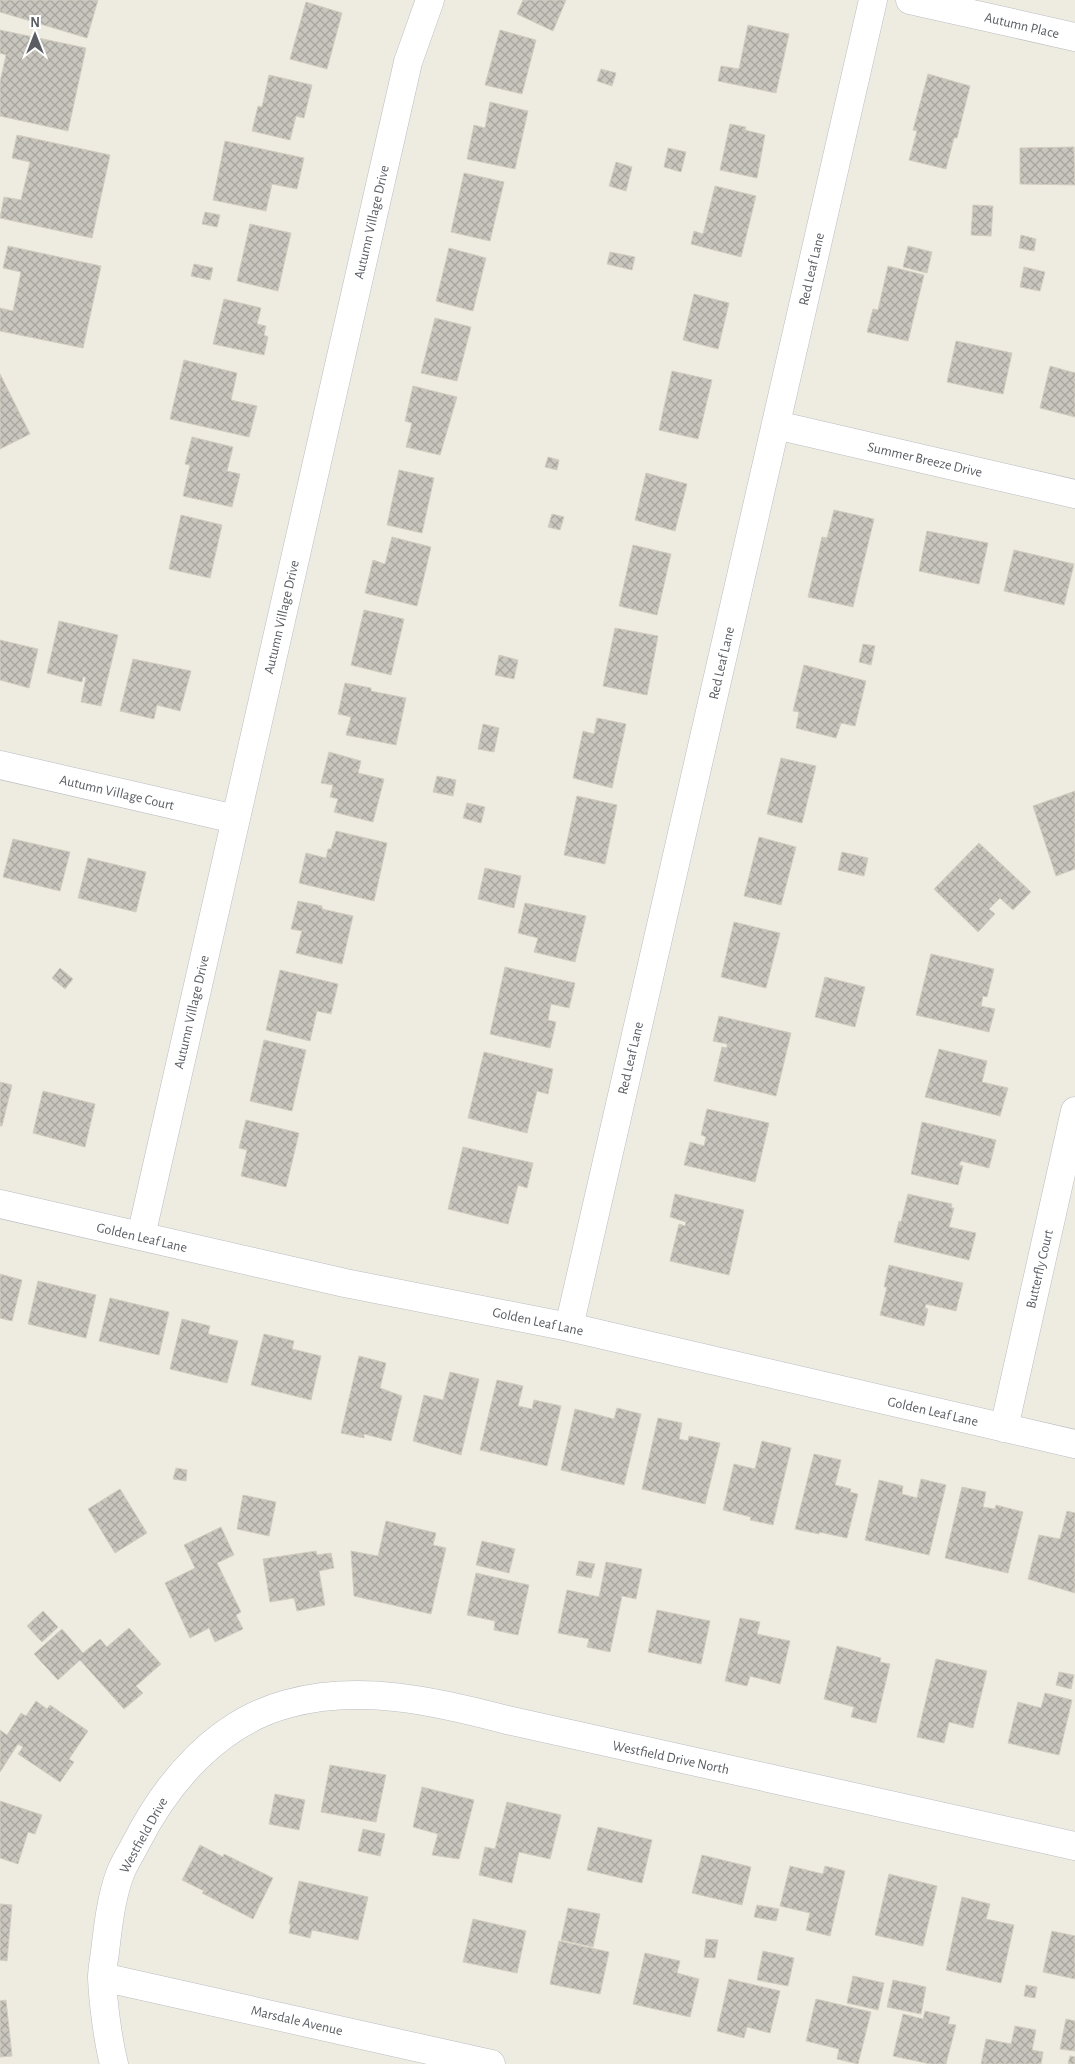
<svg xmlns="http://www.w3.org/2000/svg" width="1075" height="2064" font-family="'Alegreya Sans',sans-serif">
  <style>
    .building { fill: url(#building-cross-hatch); stroke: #d3cdbf }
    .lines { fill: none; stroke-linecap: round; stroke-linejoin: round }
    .street-casing { stroke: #b9bcc1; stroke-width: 29 }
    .street { stroke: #fff; stroke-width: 28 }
    .labels { text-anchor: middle; stroke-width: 4; stroke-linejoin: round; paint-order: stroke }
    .street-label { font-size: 14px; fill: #5a5e63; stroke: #fff }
  </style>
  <defs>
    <pattern id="building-cross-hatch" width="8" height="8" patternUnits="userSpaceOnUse" patternTransform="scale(1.25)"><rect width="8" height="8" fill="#c9c6be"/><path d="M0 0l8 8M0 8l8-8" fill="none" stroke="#a6a49e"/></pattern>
  </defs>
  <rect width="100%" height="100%" fill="#eeece1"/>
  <path class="building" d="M0,0H98L87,38L0,12Z
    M523,0H566L553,31L517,14Z
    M306,2L342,13L327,69L290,59Z
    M748,25L789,34L776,93L718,81L721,66L739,69Z
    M0,30L86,48L68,131L0,116V82L6,55L0,53Z
    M500,30L536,40L522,94L485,85Z
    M601,69L616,73L612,86L597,81Z
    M928,74L970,86L957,138H954L946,169L909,160L917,131L913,130Z
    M269,75L312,85L304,118L296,116L290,140L252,131L258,106L262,107Z
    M490,102L528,111L515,169L467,159L474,125L485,128Z
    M730,124L746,127L745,130L765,135L757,178L720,170Z
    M17,135L110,155L92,238L0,218L4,197L21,200L30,162L12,158Z
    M225,141L304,158L297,189L272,184L266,211L213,200Z
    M1074,147L1075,185L1020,184V148Z
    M668,148L686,152L681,172L664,167Z
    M616,162L632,167L626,191L609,186Z
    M464,173L504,182L490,241L451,232Z
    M715,186L756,196L741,257L691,244L694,231L703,234Z
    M973,205L993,206L991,236L971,235Z
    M205,212L220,215L217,227L202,224Z
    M250,224L291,233L278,291L237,281Z
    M1021,235L1036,239L1034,251L1019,248Z
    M8,246L101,266L83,348L0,331V308L13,311L21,272L3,268Z
    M908,246L932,252L927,273L903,267Z
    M449,248L486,258L473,311L436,301Z
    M610,252L635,257L632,270L607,264Z
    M194,264L213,268L210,280L191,276Z
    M888,266L924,275L908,341L867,332L873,309L878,310Z
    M1024,267L1045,272L1040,291L1020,287Z
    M694,294L729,303L718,349L683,340Z
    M224,299L261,308L257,324L266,326L264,335L268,337L264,355L213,344Z
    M435,318L471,327L457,381L421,373Z
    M956,341L1012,353L1003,394L947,382Z
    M184,360L237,373L231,400L257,406L249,437L170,419Z
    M1050,366L1075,373V417L1040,408Z
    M672,371L712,380L698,439L659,430Z
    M0,374L30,434L0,449Z
    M413,386L457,397L440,455L406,447L412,423L405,421Z
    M192,437L233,447L227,471L240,474L232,507L183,496L190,465L185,464Z
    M548,457L559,460L557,470L545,467Z
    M399,470L434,478L422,533L387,525Z
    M646,473L687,484L675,531L635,520Z
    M834,510L874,519L853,607L808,597L822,537L827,538Z
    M552,514L564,517L560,530L548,527Z
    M181,515L222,525L210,578L169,569Z
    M927,531L988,543L979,584L919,571Z
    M392,537L431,547L417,606L365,593L373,560L385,564Z
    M633,545L671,554L657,615L619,606Z
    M1014,550L1074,564L1064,605L1004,591Z
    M364,610L404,619L391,675L351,665Z
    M59,621L118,635L101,706L81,702L86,677H83L82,682L47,673Z
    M615,628L658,636L647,695L603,686Z
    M0,640L38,649L29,688L0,680Z
    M863,644L875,646L871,665L859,662Z
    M499,655L518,660L514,679L495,675Z
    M133,659L191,671L180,711L157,705L154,719L120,711Z
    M804,665L866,681L855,726L841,723L836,738L796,728L799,712L793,711Z
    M345,683L371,688V691L406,698L396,745L346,735L351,717L338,714Z
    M597,718L626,724L612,788L573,778L583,731L594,734Z
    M483,724L499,728L494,752L478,749Z
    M329,752L361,761L358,773L384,779L373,822L334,812L338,799L330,797L333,785L321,783Z
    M781,758L816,766L802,823L767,814Z
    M437,776L456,780L453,796L433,792Z
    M1075,791V869L1056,876L1033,806Z
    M577,796L617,805L605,864L564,855Z
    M467,803L485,807L481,823L463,818Z
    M336,831L387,843L374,901L299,883L306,853L326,858L328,849H331Z
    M759,837L796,847L781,905L744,896Z
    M13,839L70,852L60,891L3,877Z
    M979,843L1031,892L1013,910L1000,898L989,909L995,914L978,932L934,889Z
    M842,852L868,858L864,876L838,870Z
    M88,858L146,872L136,912L78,898Z
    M485,868L521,876L514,908L478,899Z
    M298,901L322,906V909L353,916L342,964L296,953L302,931L291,929Z
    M525,903L586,916L575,962L534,952L538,938L518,933Z
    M734,922L780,933L766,988L721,977Z
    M931,954L994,969L987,997L983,996L981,1006L995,1009L989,1032L916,1015Z
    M505,967L575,983L569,1008L551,1004L548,1020L556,1022L550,1048L490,1034Z
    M60,968L73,979L65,989L52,978Z
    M280,970L338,984L331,1014L317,1011L310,1041L266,1030Z
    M825,977L865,987L855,1027L815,1017Z
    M719,1016L791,1033L776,1096L714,1081L722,1047L727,1048V1044L713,1041Z
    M264,1040L306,1050L292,1111L250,1101Z
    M939,1049L987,1061L982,1082L1008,1088L1000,1116L925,1097Z
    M484,1052L553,1069L548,1094L537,1091L527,1133L468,1118Z
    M0,1082L12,1085L2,1126H0Z
    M43,1091L95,1104L85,1147L33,1133Z
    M707,1109L769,1123L755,1182L684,1165L690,1142L704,1146L706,1137L701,1135Z
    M246,1120L299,1133L286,1187L241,1176L247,1150L239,1148Z
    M922,1122L996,1140L989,1168L961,1161L959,1165L963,1166L958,1185L911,1174Z
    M463,1147L533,1163L527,1188L518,1185L508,1224L448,1209Z
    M675,1194L744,1210L729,1275L670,1261L679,1224L685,1226L686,1222L670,1217Z
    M908,1194L952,1204L951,1208H954L949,1227L976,1233L969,1260L894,1242L899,1221L901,1222Z
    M889,1265L963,1283L956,1311L926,1304L925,1308L928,1309L924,1326L880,1315L887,1287H884Z
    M0,1274L22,1280L12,1321L0,1318Z
    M38,1281L96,1295L86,1338L28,1324Z
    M110,1298L169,1312L159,1355L99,1341Z
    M182,1319L210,1326L208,1334L238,1341L227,1383L170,1369Z
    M264,1334L294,1341L292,1349L321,1356L311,1400L251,1385Z
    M359,1356L386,1363L380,1388L402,1396L391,1441L364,1434V1438L341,1433Z
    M450,1372L479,1379L461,1455L413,1441L424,1395L443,1400Z
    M497,1380L523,1386L518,1406L532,1409L534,1400L561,1406L547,1466L480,1450Z
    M617,1408L641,1414L624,1485L561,1470L575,1409L614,1419Z
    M658,1418L682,1423L679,1439L688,1441L689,1436L720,1443L705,1504L642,1489Z
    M762,1441L791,1448L773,1525L750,1520L751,1517L723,1510L734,1464L755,1469Z
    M814,1454L841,1460L835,1485L851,1489L850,1492L858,1494L847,1538L819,1532V1534L795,1529Z
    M176,1468L187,1470L186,1481L173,1479Z
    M921,1479L946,1485L929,1555L865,1540L879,1480L903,1486L902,1494L917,1498Z
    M962,1487L986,1492L983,1507L995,1509L996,1505L1023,1512L1008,1573L945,1558Z
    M120,1489L147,1533L115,1553L88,1509Z
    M243,1495L276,1502L269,1536L237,1529Z
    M1067,1511L1075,1513V1593L1028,1579L1039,1535L1060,1539Z
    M386,1521L436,1533L433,1545L446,1548L431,1614L354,1596L351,1551L378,1556Z
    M221,1527L234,1555L217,1563L241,1612L236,1615L243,1629L215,1642L209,1628L190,1638L165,1583L195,1568L184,1545Z
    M482,1541L515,1549L509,1573L476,1565Z
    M316,1551L317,1555L331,1553L334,1568L319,1571L325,1605L297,1611L294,1598L270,1602L263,1559Z
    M579,1561L595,1564L591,1578L576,1575Z
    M606,1562L642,1569L636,1599L622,1596L610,1652L587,1647L589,1639L558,1633L567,1590L599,1597Z
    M476,1573L529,1585L518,1635L494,1630L495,1621L467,1615Z
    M657,1610L710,1621L701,1664L648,1652Z
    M43,1611L58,1627L42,1642L27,1626Z
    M740,1618L760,1622L757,1634L790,1641L780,1684L750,1676L747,1686L725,1681Z
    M129,1628L161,1664L136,1686L143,1693L124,1709L80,1660L58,1680L34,1654L62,1629L83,1653L100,1639L107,1647Z
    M837,1646L881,1658L880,1662L890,1664L876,1723L851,1717L854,1707L824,1699Z
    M936,1659L987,1671L973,1728L949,1722L944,1743L917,1737Z
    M1059,1672L1074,1675L1071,1689L1056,1685Z
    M1045,1693L1072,1700L1059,1755L1008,1743L1018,1702L1041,1708Z
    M36,1701L47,1709L50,1705L88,1731L69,1759L74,1762L60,1782L18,1754L23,1747L18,1744L0,1772V1730L7,1735L21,1713L26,1716Z
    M330,1765L386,1775L376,1822L321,1812Z
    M422,1787L474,1800L459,1859L432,1855L438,1834L413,1827Z
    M275,1794L305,1800L299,1830L269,1824Z
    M0,1801L42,1815L35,1834L28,1832L18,1864L0,1858Z
    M507,1802L561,1815L550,1859L519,1852L512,1883L479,1875L485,1847L495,1849Z
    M598,1827L652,1840L642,1883L587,1870Z
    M363,1829L385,1834L380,1856L358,1851Z
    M200,1845L223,1857L224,1854L273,1878L253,1919L202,1893L204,1891L182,1880Z
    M702,1855L751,1867L742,1905L692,1893Z
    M790,1866L823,1874L825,1866L845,1871L830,1936L806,1930L810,1913L780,1906Z
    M889,1874L937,1886L923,1946L875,1935Z
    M299,1881L368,1897L358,1940L312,1930L310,1938L289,1933L291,1924H289Z
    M962,1897L990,1904L986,1919L1014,1925L1001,1983L946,1970Z
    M0,1904L12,1905L7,1961L0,1960Z
    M757,1905L779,1909L776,1921L754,1917Z
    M568,1908L600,1914L593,1947L561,1940Z
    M473,1919L526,1931L517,1973L463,1962Z
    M1052,1931L1075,1936V1979L1043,1972Z
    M706,1939L718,1940L715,1958L704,1957Z
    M559,1941L609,1952L600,1994L550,1984Z
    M763,1951L794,1958L788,1986L757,1980Z
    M645,1953L680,1961L677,1973L699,1979L690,2017L633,2004Z
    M853,1976L884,1983L878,2010L847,2003Z
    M729,1979L780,1991L770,2033L747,2027L744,2038L717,2031Z
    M893,1980L926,1987L921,2014L887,2007Z
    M1026,1985L1037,1987L1035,1998L1024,1996Z
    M816,1999L871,2012L858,2064L837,2059L839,2049L806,2041Z
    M6,2000L12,2056L0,2057V2001Z
    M925,2011L950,2017L948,2024L956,2025L946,2064H930L893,2056L903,2014L923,2019Z
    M1066,2019L1075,2021V2051L1060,2049Z
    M1015,2026L1036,2030L1032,2050L1043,2052L1041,2064H981L986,2039L1011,2044Z
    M1070,2056L1075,2057V2064H1068Z"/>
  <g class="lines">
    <g class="street-casing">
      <path id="street" d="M910,0L1075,37
        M776,425L1075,494
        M0,765L235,819
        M0,1204L345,1283L569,1327L1075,1444
        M141,1236L408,62L430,0
        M569,1327L873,0
        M1004,1428L1075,1111
        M102,1977L491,2064
        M114,2064C108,2041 103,2002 102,1978C102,1969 104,1960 105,1952C108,1926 111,1898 120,1874C124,1863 131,1853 136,1843C167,1782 217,1723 287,1704C360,1684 435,1701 507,1720L1075,1846"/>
    </g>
    <use href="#street" class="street"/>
  </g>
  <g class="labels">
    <g class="street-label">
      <text transform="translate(1022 25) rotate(13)" y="5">Autumn Place</text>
      <text transform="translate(371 222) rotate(-77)" y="5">Autumn Village Drive</text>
      <text transform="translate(811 269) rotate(-77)" y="5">Red Leaf Lane</text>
      <text transform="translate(925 459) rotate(13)" y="5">Summer Breeze Drive</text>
      <text transform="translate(281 617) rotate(-77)" y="5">Autumn Village Drive</text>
      <text transform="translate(721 663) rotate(-77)" y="5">Red Leaf Lane</text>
      <text transform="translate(117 792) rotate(13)" y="5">Autumn Village Court</text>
      <text transform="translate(191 1012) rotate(-77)" y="5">Autumn Village Drive</text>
      <text transform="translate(630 1058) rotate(-77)" y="5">Red Leaf Lane</text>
      <text transform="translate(142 1237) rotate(13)" y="5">Golden Leaf Lane</text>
      <text transform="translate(1039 1269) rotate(-77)" y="5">Butterfly Court</text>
      <text transform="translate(538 1321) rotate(12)" y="5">Golden Leaf Lane</text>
      <text transform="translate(933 1411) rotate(13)" y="5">Golden Leaf Lane</text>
      <text transform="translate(671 1757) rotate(12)" y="5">Westfield Drive North</text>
      <text transform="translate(143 1835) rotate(-61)" y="5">Westfield Drive</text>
      <text transform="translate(297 2020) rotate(13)" y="5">Marsdale Avenue</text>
    </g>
  </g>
  <g transform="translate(35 35)" stroke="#ffffff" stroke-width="4" paint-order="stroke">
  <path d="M0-4L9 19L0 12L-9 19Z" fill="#5a5e63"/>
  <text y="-8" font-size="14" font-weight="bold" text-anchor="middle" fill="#5a5e63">N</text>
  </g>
</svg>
